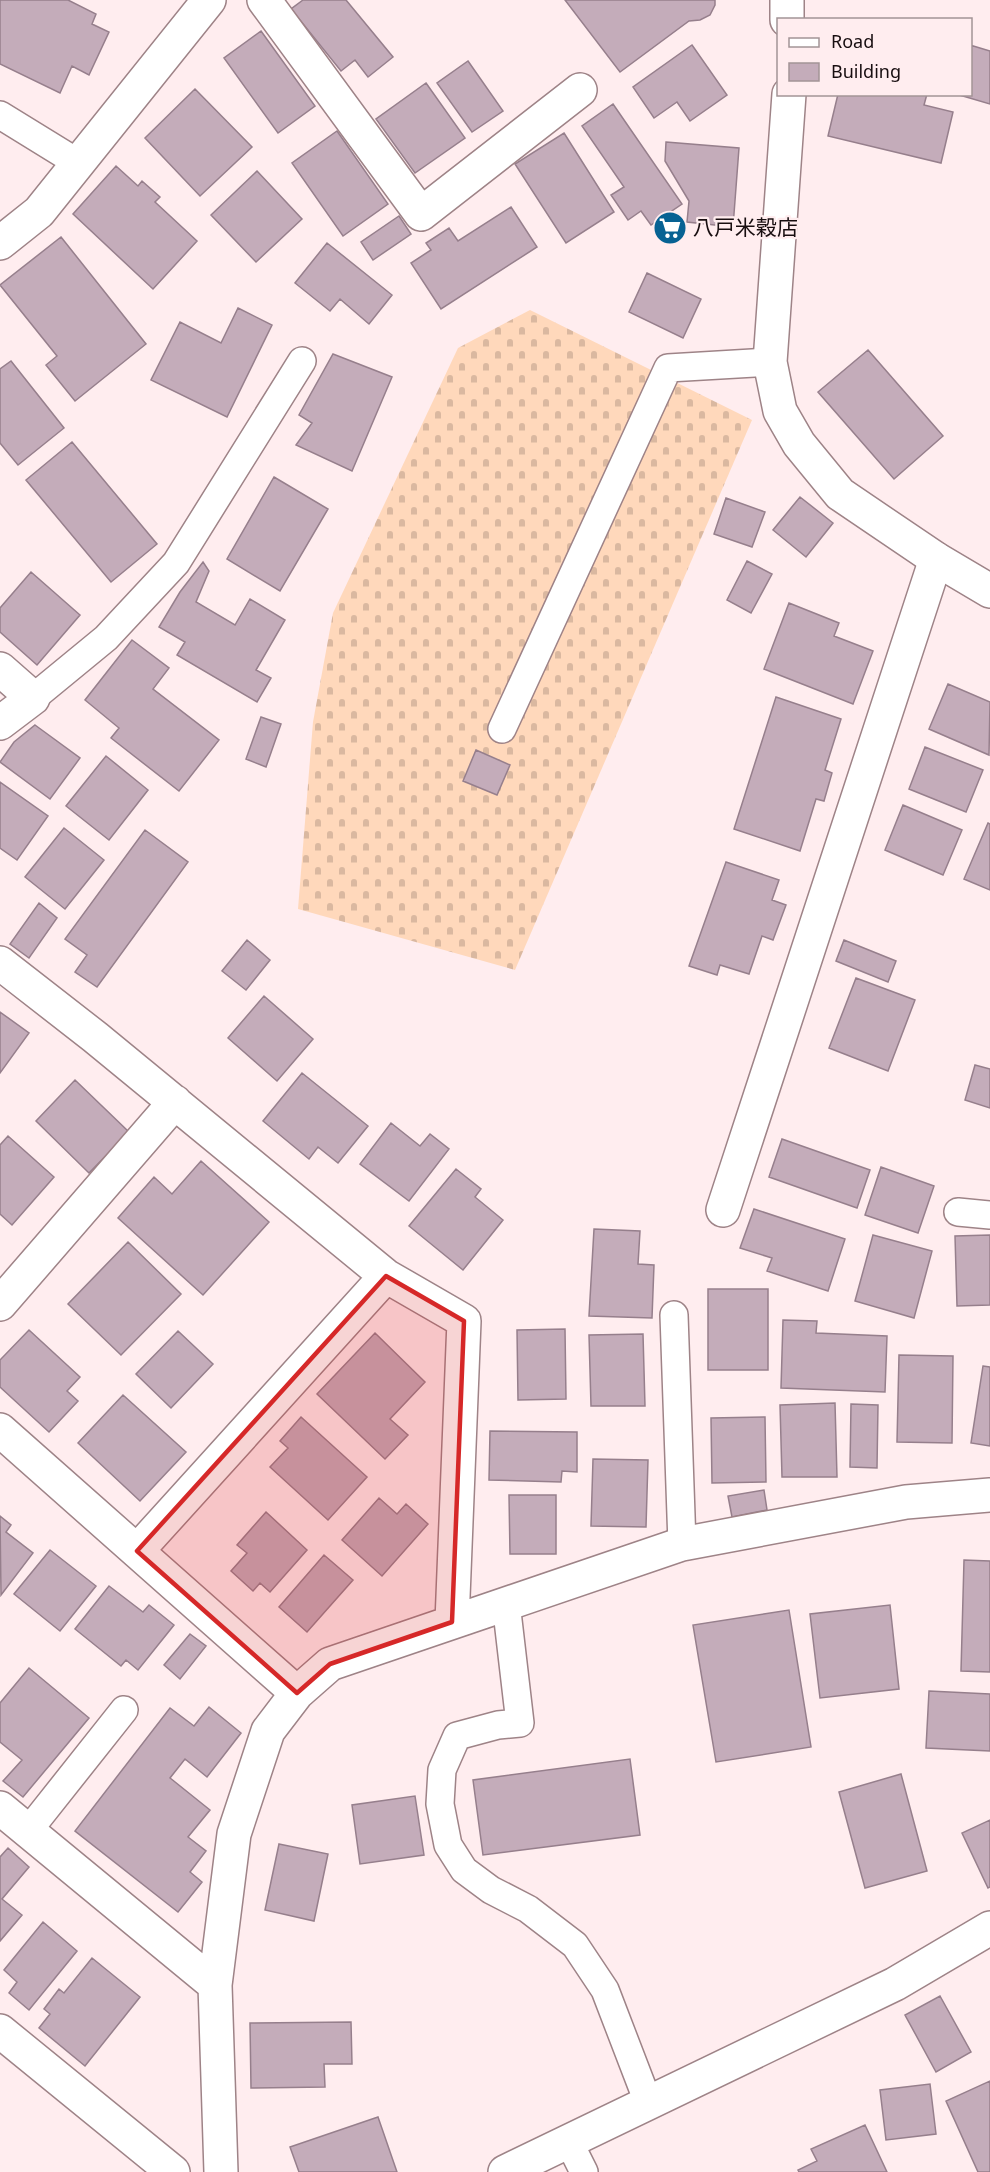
<svg xmlns="http://www.w3.org/2000/svg" width="990" height="2172" font-family="'Noto Sans','Noto Sans JP',sans-serif">
  <style>
    .cemetery { fill: url(#cemetery-stones) }
    .building { fill: #c4acba; stroke: #967f8c; stroke-width: 1.5 }
    .lines { fill: none; stroke-linecap: round; stroke-linejoin: round }
    .service-casing { stroke: #9e8387; stroke-width: 30 }
    .minor-casing { stroke: #9e8387; stroke-width: 36 }
    .tertiary-casing { stroke: #9e8387; stroke-width: 36 }
    .service { stroke: #fff; stroke-width: 27 }
    .minor { stroke: #fff; stroke-width: 33 }
    .tertiary { stroke: #fff; stroke-width: 33 }
    .marked { fill: #d62828; fill-opacity: 0.2; stroke: #d62828; stroke-width: 4.5; stroke-linejoin: round }
    .labels { text-anchor: middle; stroke-width: 4.5; stroke-linejoin: round; paint-order: stroke }
    .poi-label { font-size: 21px; fill: #180e10; stroke: #ffedef; text-anchor: start }
  </style>
  <defs>
    <pattern id="cemetery-stones" width="16" height="16" patternUnits="userSpaceOnUse" patternTransform="scale(1.5)"><rect width="16" height="16" fill="#ffd8bb"/><path d="M2 7V4a2 2 0 0 1 4 0v3zM10 15v-3a2 2 0 0 1 4 0v3z" fill="#dab8a0"/></pattern>
  </defs>
  <rect width="100%" height="100%" fill="#ffedef"/>
  <path class="cemetery" d="M530,310L752,420L515,970L298,909L313,722L333,613L458,348Z"/>
  <path class="building" d="M0,0H68L96,14L92,24L109,32L89,75L72,66L60,93L0,64Z
    M303,0H346L393,57L368,77L355,60L341,71L291,9Z
    M565,0H715V5L710,15L700,20L689,21L620,72Z
    M261,31L315,106L278,133L224,58Z
    M692,45L727,95L690,121L677,102L654,118L633,87Z
    M970,45L990,51V104L956,94H970Z
    M468,61L503,111L472,132L437,83Z
    M426,83L465,138L415,173L376,119Z
    M195,89L252,147L200,196L145,138Z
    M838,94H927L924,105L953,112L941,163L828,136Z
    M613,104L682,204L651,225L641,211L628,220L611,195L624,187L582,126Z
    M337,131L388,204L343,236L292,163Z
    M564,133L614,212L566,243L515,164Z
    M666,142L739,148L733,227L687,222L689,201L665,161Z
    M116,166L138,186L142,181L160,197L155,202L197,241L153,289L73,214Z
    M257,171L302,219L256,262L211,215Z
    M511,207L537,247L441,309L411,263L431,250L426,243L449,228L458,241Z
    M399,216L411,234L373,260L361,242Z
    M61,237L146,344L75,401L46,365L57,356L0,285Z
    M327,243L392,295L369,324L340,299L330,311L295,283Z
    M647,273L701,299L683,338L629,312Z
    M238,308L272,325L227,417L151,380L180,322L221,343Z
    M868,350L943,436L894,479L818,392Z
    M333,354L392,377L352,471L296,445L312,423L299,415Z
    M11,361L64,428L18,465L0,443V369Z
    M72,442L157,544L111,582L26,480Z
    M274,477L328,509L280,591L227,559Z
    M800,497L833,523L806,557L773,530Z
    M726,498L765,512L752,547L714,534Z
    M747,561L772,574L751,613L727,600Z
    M203,562L209,571L196,602L235,625L250,599L285,620L256,670L271,678L257,702L177,655L185,642L159,627L180,592Z
    M31,572L80,615L37,665L0,632V608Z
    M789,603L839,623L834,636L873,651L853,704L764,669Z
    M132,640L169,668L153,689L219,740L179,791L111,738L119,728L85,700Z
    M948,684L990,702L989,755L929,729Z
    M776,697L841,719L825,770L832,773L824,801L816,799L800,851L734,829Z
    M261,717L281,724L266,767L246,759Z
    M35,725L80,758L50,799L0,762L14,742Z
    M925,747L983,770L966,812L909,789Z
    M476,750L510,765L497,795L463,781Z
    M106,756L148,790L109,840L66,806Z
    M0,782L48,816L17,860L0,848Z
    M903,805L962,830L943,875L885,850Z
    M988,823L990,824V890L964,879Z
    M64,828L104,860L65,909L25,877Z
    M145,830L188,862L97,987L75,972L87,955L65,939Z
    M726,862L779,880L772,900L786,905L773,940L762,936L749,974L720,965L717,975L689,966Z
    M39,903L57,918L29,958L10,944Z
    M247,940L270,960L246,990L222,971Z
    M844,940L896,961L888,982L836,961Z
    M856,978L915,1000L888,1071L829,1048Z
    M264,996L313,1039L277,1081L228,1038Z
    M0,1012L29,1033L0,1073Z
    M975,1065L990,1069V1108L965,1100Z
    M302,1073L368,1126L338,1163L318,1147L309,1159L263,1121Z
    M75,1080L129,1132L89,1173L36,1121Z
    M391,1123L420,1146L430,1134L449,1149L409,1201L360,1164Z
    M8,1136L54,1177L12,1225L0,1214V1145Z
    M782,1139L870,1170L857,1208L769,1177Z
    M201,1161L269,1222L203,1295L118,1218L154,1177L172,1194Z
    M881,1167L934,1186L918,1233L865,1215Z
    M456,1169L481,1189L475,1197L503,1220L463,1270L409,1226Z
    M754,1209L845,1239L828,1291L767,1271L772,1258L740,1248Z
    M594,1229L640,1231L638,1264L654,1265L652,1318L589,1316Z
    M873,1235L932,1251L914,1318L855,1301Z
    M990,1235V1305L957,1306L955,1236Z
    M128,1242L181,1294L121,1355L68,1304Z
    M708,1289H768V1370H708Z
    M783,1320L817,1321L816,1333L887,1336L885,1392L781,1388Z
    M565,1329L566,1399L518,1400L517,1330Z
    M29,1330L80,1377L67,1391L78,1401L49,1432L0,1387V1360Z
    M178,1331L213,1364L171,1408L136,1374Z
    M375,1333L425,1382L390,1419L408,1435L385,1459L317,1394Z
    M643,1334L645,1406H591L589,1335Z
    M899,1355L953,1356L952,1443L897,1442Z
    M983,1366L990,1367V1446L971,1443Z
    M123,1395L186,1452L140,1501L78,1443Z
    M835,1403L837,1477H782L780,1405Z
    M851,1404L878,1405L877,1468L850,1467Z
    M301,1417L367,1477L328,1520L270,1467L288,1448L280,1441Z
    M765,1417L766,1482L712,1483L711,1418Z
    M490,1431L577,1432V1472L562,1471L561,1482L489,1480Z
    M593,1459L648,1460L646,1527L591,1526Z
    M764,1490L767,1510L732,1517L728,1496Z
    M509,1495H556V1554H510Z
    M379,1498L397,1514L406,1504L428,1524L382,1576L342,1540Z
    M266,1512L307,1550L270,1592L260,1583L253,1591L231,1571L247,1553L237,1545Z
    M0,1516L11,1525L6,1532L33,1553L1,1595Z
    M50,1550L96,1586L60,1631L14,1594Z
    M324,1555L353,1580L307,1632L279,1607Z
    M964,1560L990,1561V1672L961,1671Z
    M109,1586L143,1612L149,1605L174,1625L138,1670L126,1660L121,1666L75,1629Z
    M890,1605L899,1689L820,1698L810,1614Z
    M789,1610L811,1747L716,1762L693,1625Z
    M190,1634L206,1646L180,1679L164,1665Z
    M29,1668L89,1718L23,1797L3,1781L22,1760L0,1742V1703Z
    M929,1691L990,1694V1751L926,1748Z
    M209,1707L241,1733L207,1777L185,1759L170,1778L210,1810L188,1837L206,1851L190,1872L202,1882L178,1912L75,1831L170,1708L194,1726Z
    M630,1759L640,1835L483,1855L473,1780Z
    M901,1774L927,1871L865,1888L839,1792Z
    M415,1796L424,1855L360,1864L352,1805Z
    M990,1820V1887L988,1888L962,1833Z
    M279,1844L328,1854L314,1921L265,1910Z
    M8,1848L29,1867L2,1899L22,1915L0,1941V1857Z
    M43,1922L77,1951L29,2010L9,1993L17,1982L4,1970Z
    M92,1958L140,1997L85,2066L39,2028L50,2014L44,2009L59,1989L64,1993Z
    M940,1996L971,2052L936,2072L905,2015Z
    M351,2022L352,2064H324L325,2087L251,2088L250,2023Z
    M990,2081V2172H978L946,2101Z
    M930,2084L936,2134L886,2140L880,2090Z
    M378,2117L397,2172H299L290,2147Z
    M865,2125L887,2172H799L798,2170L817,2161L811,2149Z"/>
  <g class="lines">
    <g class="service-casing">
      <path id="service" d="M0,115L78,163
        M33,698L106,638L176,563L302,361
        M502,729L668,368L770,362
        M958,1212L990,1215
        M674,1315L682,1544
        M506,1603L520,1723L498,1725L457,1736L442,1770L440,1804L448,1845L464,1870L491,1890L528,1909L575,1945L605,1990L648,2102
        M28,1831L124,1710
        M569,2142L584,2172"/>
    </g>
    <g class="minor-casing">
      <path id="minor" d="M264,0L421,214L580,90
        M0,243L39,212L209,0
        M0,669L33,698L0,723
        M0,963L95,1037L386,1276L464,1321L452,1622
        M723,1210L936,559
        M0,1304L175,1102
        M0,1430L297,1693
        M137,1551L386,1276
        M0,1808L215,1985
        M0,2031L173,2172
        M221,2172L215,1985L234,1834L268,1731L297,1693L330,1664L682,1544L906,1502L990,1495"/>
    </g>
    <g class="tertiary-casing">
      <path id="tertiary" d="M787,0V20
        M789,94L770,362L780,411L799,444L840,494L936,559L990,591
        M505,2172L895,1984L990,1928"/>
    </g>
    <use href="#service" class="service"/>
    <use href="#minor" class="minor"/>
    <use href="#tertiary" class="tertiary"/>
  </g>
  <path class="marked" d="M386,1276L464,1321L452,1622L330,1664L297,1693L137,1551Z"/>
  <defs>
    <g id="supermarket-disc" transform="scale(1.725)"><circle r="9.5" fill="#076293" stroke="#ffedef"/><path d="M-6-5.5h2.5l.6 2H6L4.5 2H-2.5L-4.4-4H-6ZM-1.5 3.2a1.3 1.3 0 1 0 .1 0ZM3 3.2a1.3 1.3 0 1 0 .1 0Z" fill="#fff"/></g>
  </defs>
  <g fill-rule="evenodd">
    <use href="#supermarket-disc" x="670" y="228"/>
  </g>
  <g class="labels">
    <g class="poi-label">
      <text x="693" y="235">八戸米穀店</text>
    </g>
  </g>
  <rect x="777" y="18" width="195" height="78" fill="#ffedef" stroke="#a39496" stroke-width="1.5"/>
  <rect x="789" y="38" width="30" height="9" fill="#ffffff" stroke="#a39496" stroke-width="1.5"/>
  <text x="831" y="48" font-size="18" fill="#180e10">Road</text>
  <rect x="789" y="63" width="30" height="18" fill="#c4acba" stroke="#a39496" stroke-width="1.5"/>
  <text x="831" y="78" font-size="18" fill="#180e10">Building</text>
</svg>
